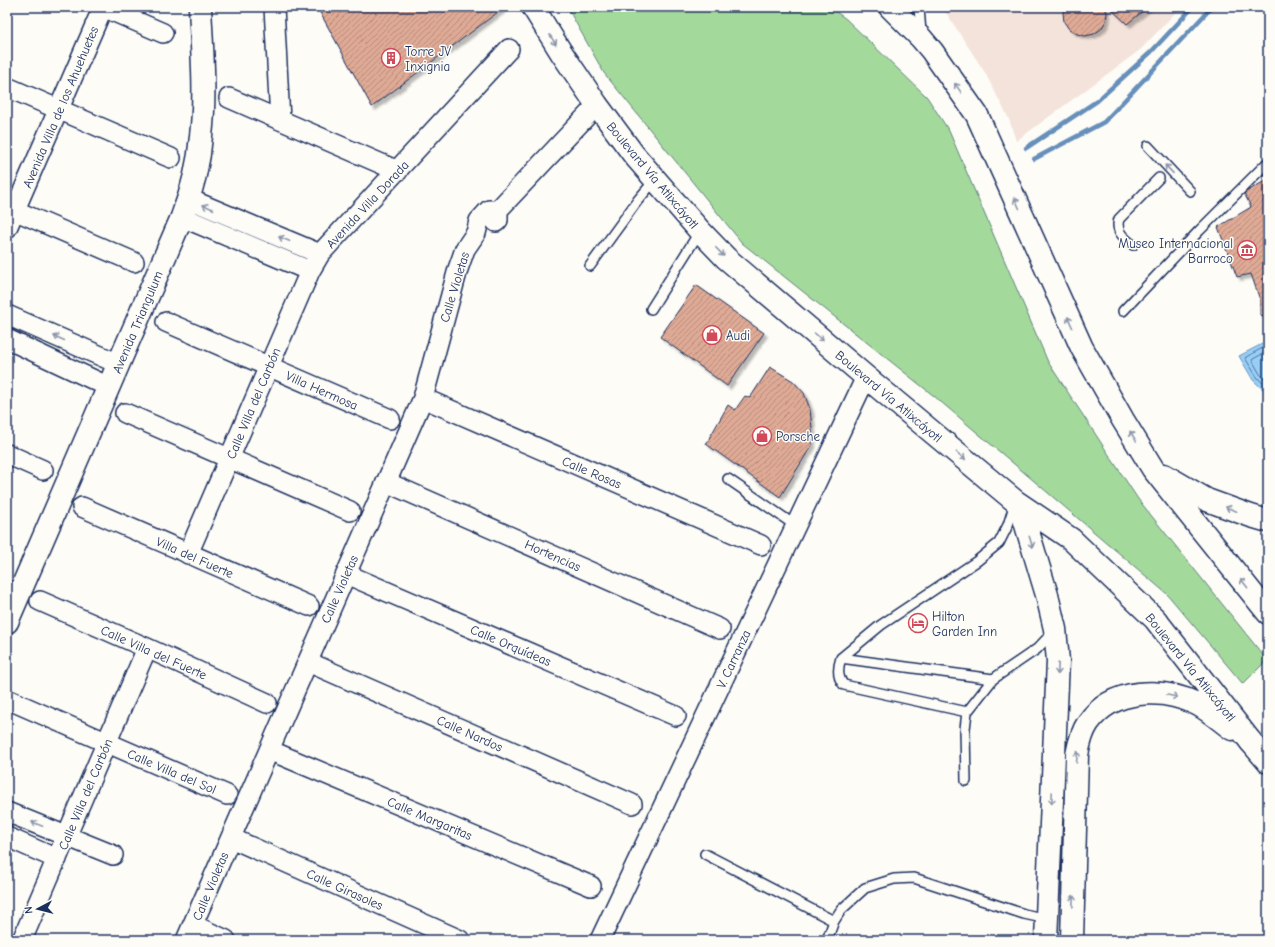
<svg xmlns="http://www.w3.org/2000/svg" width="1275" height="947" font-family="'Comic Neue',sans-serif">
  <style>
    .built { fill: #f4e3da }
    .green { fill: #a4d99c; stroke: #60847d }
    .water { fill: #98cff7; stroke: #668fba }
    .lines { fill: none; stroke-linecap: round; stroke-linejoin: round }
    .shore { stroke: #4d6f9b; stroke-width: 1 }
    .stream { stroke: #668fba; stroke-width: 4.5 }
    .building { fill: url(#building-hatch); stroke: #1b2f5e; filter: url(#shadow) }
    .lane-casing { stroke: #1b2f5e; stroke-width: 12 }
    .street-casing { stroke: #1b2f5e; stroke-width: 22 }
    .secondary-casing { stroke: #1b2f5e; stroke-width: 25 }
    .primary-casing { stroke: #1b2f5e; stroke-width: 25 }
    .lane { stroke: #fdfcf7; stroke-width: 9 }
    .street { stroke: #fdfcf7; stroke-width: 19 }
    .secondary { stroke: #fdfcf7; stroke-width: 22 }
    .primary { stroke: #fdfcf7; stroke-width: 22 }
    .oneway { stroke: #8c96aa }
    .labels { text-anchor: middle; stroke-width: 3; stroke-linejoin: round; paint-order: stroke }
    .poi-label { font-size: 13px; fill: #1b2f5e; stroke: #fdfcf7; text-anchor: start }
    .street-label { font-size: 13px; fill: #1b2f5e; stroke: #fdfcf7 }
  </style>
  <defs>
    <pattern id="building-hatch" width="6" height="6" patternUnits="userSpaceOnUse"><rect width="6" height="6" fill="#dfaa95"/><path d="M-1 1l2-2M0 6l6-6M5 7l2-2" fill="none" stroke="#b48b7d"/></pattern>
    <filter id="shadow"><feDropShadow dx="3.5" dy="3.5" stdDeviation="1" flood-color="#0004"/></filter>
  </defs>
  <rect width="100%" height="100%" fill="#fdfcf7"/>
  <filter id="ink" filterUnits="userSpaceOnUse"><feTurbulence type="fractalNoise" baseFrequency=".025" numOctaves="2"/><feDisplacementMap in="SourceGraphic" scale="8" xChannelSelector="R" yChannelSelector="G"/><feConvolveMatrix kernelMatrix="1 2 1 2 8 2 1 2 1" color-interpolation-filters="sRGB"/></filter>
  <g filter="url(#ink)">
    <path class="built" d="M941,7H1181L1140,50L1016,141L1009,119L984,71L945,11Z"/>
    <path class="green" d="M567,7H829L846,19L927,97L949,131L1048,362L1138,499L1267,660L1243,684L1167,594L934,396L742,243L604,73Z"/>
    <path class="water" d="M1268,341V394L1253,380L1239,356Z"/>
    <g class="lines">
      <path class="shore" d="M1268,345L1246,357L1245,358L1257,377L1268,389
        M1268,351L1253,359L1252,360L1260,374L1268,382"/>
      <path class="stream" d="M1026,148L1097,101L1151,52L1193,7
        M1034,159L1104,122L1212,7"/>
    </g>
    <path class="building" d="M317,7H501L502,9L372,107Z
      M1064,7H1148L1127,24L1109,7L1106,9L1107,13L1106,21L1101,29L1094,34L1085,36L1077,34L1069,29L1064,22L1063,13Z
      M1268,179V317L1260,315V300L1251,274L1237,277L1218,227L1251,207L1244,193Z
      M696,285L764,333L727,386L660,337Z
      M770,367L793,381L804,393L810,409L812,428V445L780,497L706,444L728,405L735,410L745,396L750,398Z"/>
    <g class="lines">
      <g class="lane-casing">
        <path id="lane" d="M919,7L921,33
          M1148,146L1190,191
          M1133,245C1124,238 1115,231 1119,219L1159,178
          M590,266L638,200L655,180
          M651,309L700,231
          M1123,311L1199,231L1266,164
          M728,479L796,526
          M841,658L881,625L977,561L999,543L1008,525L1015,503
          M967,712L844,685C837,678 838,667 841,658L993,679
          M966,781L965,729L967,712L993,679L1037,649L1053,632
          M705,854L834,921
          M827,940L834,921L841,910L865,888L894,879L914,878L1024,914L1047,919"/>
      </g>
      <g class="street-casing">
        <path id="street" d="M103,7L163,33
          M274,7L280,120
          M7,87L171,158
          M229,98L398,171
          M189,199L320,254
          M7,207L134,262
          M182,217L310,271
          M496,222L498,220V210L597,105
          M7,228L103,7
          M7,315L119,364
          M166,322L390,419
          M7,339L109,387
          M423,398L761,545
          M125,413L350,511
          M7,454L43,470
          M386,482L720,629
          M82,507L309,606
          M188,554L310,271L320,254L509,49
          M346,574L676,716
          M40,601L147,648L267,703
          M308,662L632,804
          M7,699L227,795
          M269,750L591,886
          M7,812L113,855
          M7,837L57,859
          M231,838L460,940
          M193,925L226,940
          M22,940L147,648
          M186,940L423,398L458,269L465,249L476,233L479,221L489,210H498
          M600,940L866,377"/>
      </g>
      <g class="secondary-casing">
        <path id="secondary" d="M533,7L561,52L597,105L634,155L700,231L726,258L866,377L1015,501L1071,539L1155,619L1251,742
          M890,7L921,38L932,51L977,115L1082,348L1123,420L1153,469L1268,613
          M1164,475L1207,500L1251,516L1268,521
          M1020,505L1047,595L1055,629L1058,661L1046,940
          M7,622L182,217C192,191 199,164 201,136C206,94 202,50 200,7
          M1072,940L1077,755C1079,744 1082,732 1088,723C1112,688 1162,687 1197,704C1209,710 1221,721 1232,729"/>
      </g>
      <g class="primary-casing">
        <path id="primary" d="M1251,742L1268,762"/>
      </g>
      <use href="#lane" class="lane"/>
      <use href="#street" class="street"/>
      <use href="#secondary" class="secondary"/>
      <use href="#primary" class="primary"/>
    </g>
    <defs><path id="oneway-shaft" d="M-6 0H5M1.5-3L5.5 0L1.5 3" fill="none" stroke-width="1.6" stroke-linecap="round" stroke-linejoin="round"/></defs>
    <g class="oneway">
      <use href="#oneway-shaft" transform="translate(553 40) rotate(58)"/>
      <use href="#oneway-shaft" transform="translate(958 88) rotate(-125)"/>
      <use href="#oneway-shaft" transform="translate(1169 169) rotate(-133)"/>
      <use href="#oneway-shaft" transform="translate(1017 203) rotate(-114)"/>
      <use href="#oneway-shaft" transform="translate(208 207) rotate(-157)"/>
      <use href="#oneway-shaft" transform="translate(284 239) rotate(-157)"/>
      <use href="#oneway-shaft" transform="translate(720 252) rotate(46)"/>
      <use href="#oneway-shaft" transform="translate(1070 322) rotate(-114)"/>
      <use href="#oneway-shaft" transform="translate(819 337) rotate(40)"/>
      <use href="#oneway-shaft" transform="translate(59 338) rotate(-156)"/>
      <use href="#oneway-shaft" transform="translate(1133 436) rotate(-122)"/>
      <use href="#oneway-shaft" transform="translate(961 456) rotate(40)"/>
      <use href="#oneway-shaft" transform="translate(1231 509) rotate(-159)"/>
      <use href="#oneway-shaft" transform="translate(1031 542) rotate(73)"/>
      <use href="#oneway-shaft" transform="translate(1244 583) rotate(-128)"/>
      <use href="#oneway-shaft" transform="translate(1058 669) rotate(92)"/>
      <use href="#oneway-shaft" transform="translate(1172 696) rotate(12)"/>
      <use href="#oneway-shaft" transform="translate(1077 757) rotate(-84)"/>
      <use href="#oneway-shaft" transform="translate(1052 798) rotate(92)"/>
      <use href="#oneway-shaft" transform="translate(37 824) rotate(-158)"/>
      <use href="#oneway-shaft" transform="translate(1073 901) rotate(-88)"/>
    </g>
  </g>
  <defs>
    <g id="building-ring" transform="scale(1)"><circle r="9.5" fill="#fdfcf7" stroke="#d1495b" stroke-width="1.5"/><path d="M-4-6H4V6H1V3H-1V6H-4ZM-2.5-4.3h1.7v1.8h-1.7ZM.8-4.3h1.7v1.8H.8ZM-2.5-1h1.7V.8h-1.7ZM.8-1h1.7V.8H.8Z" fill="#d1495b"/></g>
    <g id="museum-ring" transform="scale(1)"><circle r="9.5" fill="#fdfcf7" stroke="#d1495b" stroke-width="1.5"/><path d="M0-6L6-3V-2H-6V-3ZM-5-1h2V3h-2ZM-1-1h2V3h-2ZM3-1h2V3H3ZM-6 4H6V6H-6Z" fill="#d1495b"/></g>
    <g id="shop-ring" transform="scale(1)"><circle r="9.5" fill="#fdfcf7" stroke="#d1495b" stroke-width="1.5"/><path d="M-5-2.5h2.3a2.7 3.5 0 0 1 5.4 0H5L5.5 6h-11ZM-1.5-2.5h3a1.5 2.3 0 0 0-3 0Z" fill="#d1495b"/></g>
    <g id="hotel-ring" transform="scale(1)"><circle r="9.5" fill="#fdfcf7" stroke="#d1495b" stroke-width="1.5"/><path d="M-6-4.5h1.5V1H6V5H4.5V3h-9V5H-6ZM-4 0a1.8 1.8 0 1 1 3.6 0ZM.5 0V-2.5h3Q6-2.5 6 0Z" fill="#d1495b"/></g>
  </defs>
  <g fill-rule="evenodd">
    <use href="#building-ring" x="391" y="58"/>
    <use href="#museum-ring" x="1247" y="250"/>
    <use href="#shop-ring" x="712" y="335"/>
    <use href="#shop-ring" x="762" y="436"/>
    <use href="#hotel-ring" x="918" y="623"/>
  </g>
  <g class="labels">
    <g class="poi-label">
      <text x="405" y="56">Torre JV<tspan x="405" dy="15">Inxignia</tspan></text>
      <text x="1233" y="248" text-anchor="end">Museo Internacional<tspan x="1233" dy="15">Barroco</tspan></text>
      <text x="726" y="340">Audi</text>
      <text x="776" y="441">Porsche</text>
      <text x="932" y="621">Hilton<tspan x="932" dy="15">Garden Inn</tspan></text>
    </g>
    <g class="street-label">
      <text transform="translate(60 107) rotate(-67)" y="5">Avenida Villa de los Ahuehuetes</text>
      <text transform="translate(653 175) rotate(50)" y="5">Boulevard Vía Atlixcáyotl</text>
      <text transform="translate(367 204) rotate(-47)" y="5">Avenida Villa Dorada</text>
      <text transform="translate(454 287) rotate(-73)" y="5">Calle Violetas</text>
      <text transform="translate(137 322) rotate(-67)" y="5">Avenida Triangulum</text>
      <text transform="translate(322 390) rotate(24)" y="5">Villa Hermosa</text>
      <text transform="translate(889 396) rotate(40)" y="5">Boulevard Vía Atlixcáyotl</text>
      <text transform="translate(253 403) rotate(-67)" y="5">Calle Villa del Carbón</text>
      <text transform="translate(592 472) rotate(23)" y="5">Calle Rosas</text>
      <text transform="translate(553 555) rotate(24)" y="5">Hortencias</text>
      <text transform="translate(195 557) rotate(24)" y="5">Villa del Fuerte</text>
      <text transform="translate(339 589) rotate(-66)" y="5">Calle Violetas</text>
      <text transform="translate(511 645) rotate(23)" y="5">Calle Orquídeas</text>
      <text transform="translate(154 652) rotate(24)" y="5">Calle Villa del Fuerte</text>
      <text transform="translate(733 659) rotate(-65)" y="5">V. Carranza</text>
      <text transform="translate(1191 667) rotate(51)" y="5">Boulevard Vía Atlixcáyotl</text>
      <text transform="translate(470 733) rotate(24)" y="5">Calle Nardos</text>
      <text transform="translate(172 771) rotate(23)" y="5">Calle Villa del Sol</text>
      <text transform="translate(85 794) rotate(-67)" y="5">Calle Villa del Carbón</text>
      <text transform="translate(430 818) rotate(23)" y="5">Calle Margaritas</text>
      <text transform="translate(210 886) rotate(-67)" y="5">Calle Violetas</text>
      <text transform="translate(345 889) rotate(24)" y="5">Calle Girasoles</text>
    </g>
  </g>
  <rect width="1275" height="947" fill="none" stroke="#fdfcf7" stroke-width="24"/>
  <rect x="12" y="12" width="1251" height="923" fill="none" stroke="#1b2f5e" stroke-width="1.5" filter="url(#ink)"/>
  <g transform="translate(38 909) rotate(263)" stroke="#fdfcf7" stroke-width="3" paint-order="stroke">
  <path d="M0-3L7 15L0 10L-7 15Z" fill="#1b2f5e"/>
  <text y="-6" font-size="11" font-weight="bold" text-anchor="middle" fill="#1b2f5e">N</text>
  </g>
</svg>
